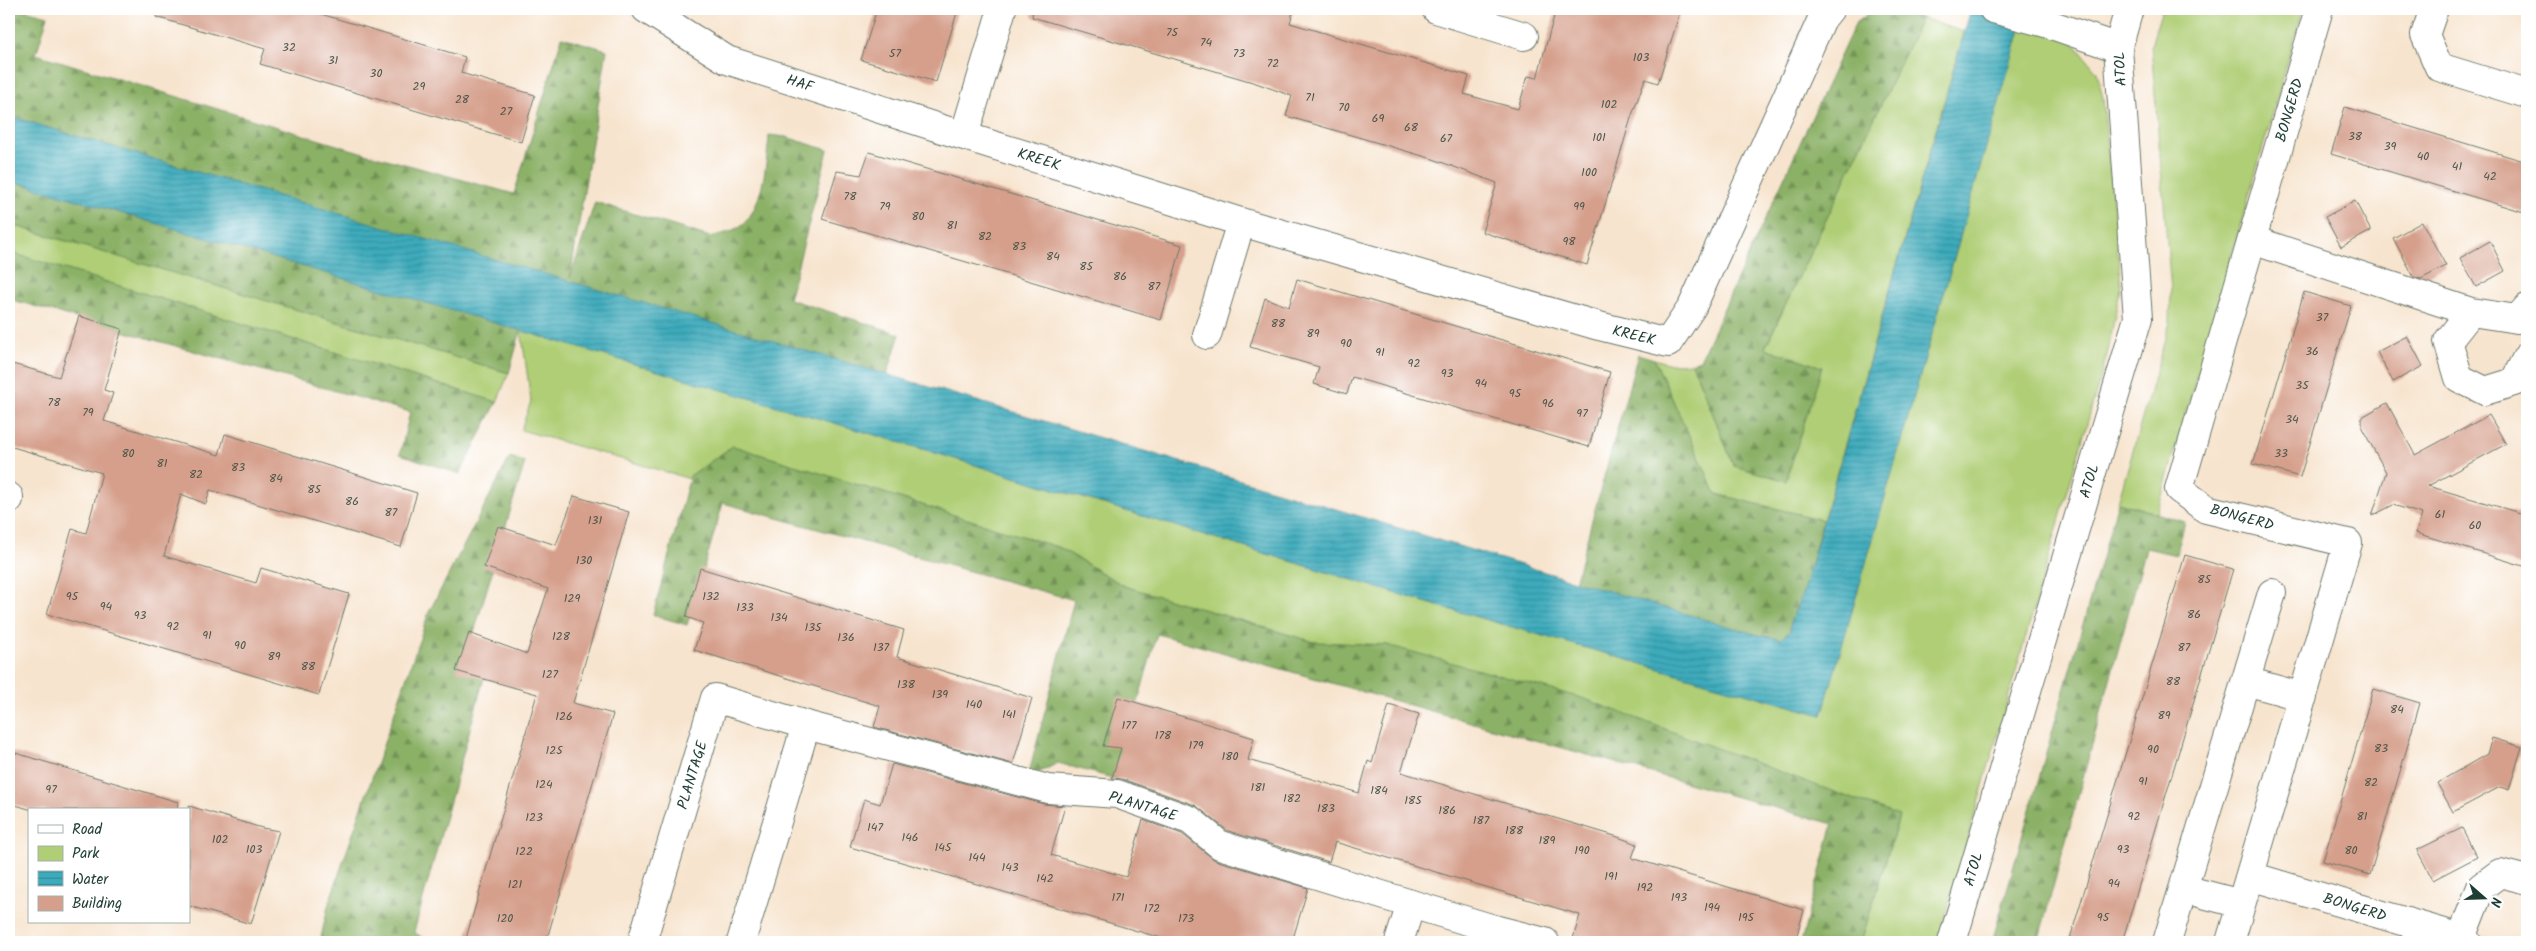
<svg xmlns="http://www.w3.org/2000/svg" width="2536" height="951" font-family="Kalam,sans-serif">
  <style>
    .green { fill: #afce75; stroke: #678654 }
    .forest { fill: url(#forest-firs); stroke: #55774d }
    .water { fill: url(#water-rules); stroke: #2e7478 }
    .building { fill: #d59f8b }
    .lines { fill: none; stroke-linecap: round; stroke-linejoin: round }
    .pedestrian-casing { stroke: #6b776a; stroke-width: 30 }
    .minor-casing { stroke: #6b776a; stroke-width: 30 }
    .tertiary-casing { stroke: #6b776a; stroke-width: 30 }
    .pedestrian { stroke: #fff; stroke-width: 28 }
    .minor { stroke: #fff; stroke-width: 28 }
    .tertiary { stroke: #fff; stroke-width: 28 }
    .labels { text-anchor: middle; stroke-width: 4; stroke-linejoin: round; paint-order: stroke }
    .number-label { font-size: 12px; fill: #4c564a }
    .street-label { font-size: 15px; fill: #1f3d34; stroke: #fff }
  </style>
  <defs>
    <pattern id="forest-firs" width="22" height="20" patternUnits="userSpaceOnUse" patternTransform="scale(1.25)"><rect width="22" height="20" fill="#8bb166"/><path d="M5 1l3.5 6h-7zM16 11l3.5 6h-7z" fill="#719155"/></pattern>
    <pattern id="water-rules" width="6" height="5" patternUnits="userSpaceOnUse" patternTransform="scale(1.25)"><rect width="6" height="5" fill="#3dabbc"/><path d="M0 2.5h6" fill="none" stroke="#338c9a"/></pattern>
  </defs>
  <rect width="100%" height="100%" fill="#fff"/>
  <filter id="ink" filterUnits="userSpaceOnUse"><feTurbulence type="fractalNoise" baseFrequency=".02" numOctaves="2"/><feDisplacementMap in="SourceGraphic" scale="10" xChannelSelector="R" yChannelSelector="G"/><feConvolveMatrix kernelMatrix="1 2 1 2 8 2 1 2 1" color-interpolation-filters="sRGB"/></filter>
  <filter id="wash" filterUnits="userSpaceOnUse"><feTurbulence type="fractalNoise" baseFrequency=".0096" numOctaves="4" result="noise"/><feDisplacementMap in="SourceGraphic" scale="20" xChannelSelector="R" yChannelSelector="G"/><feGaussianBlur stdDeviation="1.12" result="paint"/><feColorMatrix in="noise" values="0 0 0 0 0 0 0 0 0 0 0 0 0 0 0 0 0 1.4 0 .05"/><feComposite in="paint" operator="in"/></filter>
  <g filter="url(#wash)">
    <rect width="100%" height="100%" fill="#f7e4ce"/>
    <path class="green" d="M2026,9H2047L2097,72L2103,99L2121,284L2108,351L1938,942H1861L1899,817L1387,645L1314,642L1124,586L1060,548L733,446L690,476V479L521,430L531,401L521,330L929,451L1431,604L1822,715Z
      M2162,9H2303L2157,513L2118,502L2170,322L2171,291L2151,45Z
      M1922,18L1964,32L1823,520L1716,494L1654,359L1671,364L1692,363L1734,466L1765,348Z
      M9,224L509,373L497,402L9,252Z"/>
    <path class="forest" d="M9,9H21L48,16L36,54L350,149L514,194L562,37L607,50L570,278L595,202L710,237C723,234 737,231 746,221C763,202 767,160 769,135L786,137L828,150L789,299L900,334L887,375L569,283L9,116Z
      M1879,9H1891L1922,18L1765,348L1822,367L1786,481L1734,466L1692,363L1700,360L1855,24L1869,13Z
      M9,180L521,330L509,373L9,224Z
      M9,252L497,402L460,474L400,454L410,412L9,299Z
      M1638,354L1654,359L1716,494L1823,520L1802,595L1791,620L1790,631L1781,639L1758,635L1575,582Z
      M733,446L1060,548L1124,586L1314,642L1387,645L1582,698L1899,816L1861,942H1801L1833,824L1157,634L1116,779L1058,763L1036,774L1029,773L1074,600L723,503L687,625L653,615L690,476Z
      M510,457L525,462L463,669L484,678L414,932L426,940V942H320L328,906L429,612Z
      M2118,502L2185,522L2176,555L2146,548L2038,942H1992Z"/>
    <path class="water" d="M1971,9H2026L1822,715L1431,604L929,451L9,180V116C313,207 619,295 923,385C1202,467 1479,554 1758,635L1781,639L1790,631L1791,620L1802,595Z"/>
    <g id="blocks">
      <path class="building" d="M157,9H304L465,57L461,73L535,95L521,142L260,64L265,49L156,17Z
        M877,9H958L936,82L861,60Z
        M1033,9H1294L1290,23L1469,76L1464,94L1518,109L1528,76L1537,78L1556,9H1681L1658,83L1645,79L1631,118L1587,265L1482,232L1497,183L1433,159L1286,116L1292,96L1256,83L1032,17Z
        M2345,107L2527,162V213L2331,154Z
        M869,152L1182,245L1161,320L822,219L837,171L861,175Z
        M2355,201L2371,231L2341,247L2325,217Z
        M2422,222L2446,266L2421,279L2414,277L2393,238Z
        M2490,241L2505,271L2476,287L2460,258Z
        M1297,279L1610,372L1589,447L1352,377L1347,394L1314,384L1319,367L1250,347L1265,298L1289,307Z
        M2304,292L2351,306L2300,477L2253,464Z
        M79,316L122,329L104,390L113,393L104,421L219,455L225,434L417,493L401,547L210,490L206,504L181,494L164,556L256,583L261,568L349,594L319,695L47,614L72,529L86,533L102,473L9,446V363L59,377Z
        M2407,336L2423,366L2393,382L2377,352Z
        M2387,403L2415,455L2489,415L2506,444L2428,486L2527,515V567L2416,533L2422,514L2393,505L2372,516L2386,472L2362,428V417Z
        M574,496L629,512L573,703L613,714L546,942H465L537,694L456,671L469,633L527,654L548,589L484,567L498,526L556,545Z
        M2185,555L2233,569L2152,842L2122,942H2069Z
        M700,568L904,630L897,657L1032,698L1013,764L874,727L880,706L694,650L703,623L686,617Z
        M2373,689L2420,703L2370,875L2323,861Z
        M1118,697L1254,738L1248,760L1359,793L1368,761L1372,763L1389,705L1419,714L1401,772L1615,836L1637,844L1632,858L1804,910L1795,942H1572L1580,915L1335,842L1329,862L1228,831L1195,805L1122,779L1112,778L1121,748L1103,746Z
        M2492,738L2522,747L2509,790L2500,787L2453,812L2437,783L2487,754Z
        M9,751L178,802L177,810H32L9,803Z
        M892,764L1044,804L1065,806L1051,855L1126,877L1143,820L1182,834L1215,860L1308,888L1292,942H1175L850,847L864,799L880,804Z
        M189,806L262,828L279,831L251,924L189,906Z
        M2462,828L2477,857L2433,880L2417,850Z"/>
    </g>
  </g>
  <g filter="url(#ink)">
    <use href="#blocks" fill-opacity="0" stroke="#6b776a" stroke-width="1"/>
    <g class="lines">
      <g class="pedestrian-casing">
        <path id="pedestrian" d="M806,725L1048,789L1117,794L1190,820L1220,845L1411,904
          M1494,929L1545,942"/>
      </g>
      <g class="minor-casing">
        <path id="minor" d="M646,9L727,60L964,136
          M1002,9L964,136L1241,222L1599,326L1668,343L1692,307L1822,19L1830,9
          M1436,9L1524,36
          M1993,9L2049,24L2118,48
          M2434,9L2425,35L2439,67L2527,94
          M2252,240L2471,312L2517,319L2527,308
          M2471,312L2448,341L2459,378L2485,391L2514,382L2527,357
          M1207,335L1241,222
          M9,497V499
          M2246,681L2303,697
          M2250,876L2461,938L2467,942
          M2184,889L2241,904
          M2461,938L2481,887L2500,873L2527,880
          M642,942L715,698L806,725L741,942
          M1399,942L1411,904L1494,929L1490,942
          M2167,942L2272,593
          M2230,942L2348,543L2206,509L2179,489L2319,9"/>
      </g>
      <g class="tertiary-casing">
        <path id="tertiary" d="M1952,942L2138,318L2118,48L2129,9"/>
      </g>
      <use href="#pedestrian" class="pedestrian"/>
      <use href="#minor" class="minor"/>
      <use href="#tertiary" class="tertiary"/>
    </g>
  </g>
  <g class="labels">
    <g class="number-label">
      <text x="1172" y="36">75</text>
      <text x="1206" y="46">74</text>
      <text x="289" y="51">32</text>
      <text x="895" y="57">57</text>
      <text x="1239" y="57">73</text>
      <text x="1641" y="61">103</text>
      <text x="333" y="64">31</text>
      <text x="1273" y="67">72</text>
      <text x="376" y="77">30</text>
      <text x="419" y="90">29</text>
      <text x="1310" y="101">71</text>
      <text x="462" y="103">28</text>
      <text x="1609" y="108">102</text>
      <text x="1344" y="111">70</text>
      <text x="506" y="115">27</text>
      <text x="1378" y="122">69</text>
      <text x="1411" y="131">68</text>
      <text x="2355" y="140">38</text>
      <text x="1599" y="141">101</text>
      <text x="1446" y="142">67</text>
      <text x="2390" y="150">39</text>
      <text x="2423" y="160">40</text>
      <text x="2457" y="170">41</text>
      <text x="1589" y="176">100</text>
      <text x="2490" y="180">42</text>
      <text x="850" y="200">78</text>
      <text x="885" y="210">79</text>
      <text x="1579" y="210">99</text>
      <text x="918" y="220">80</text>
      <text x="952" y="229">81</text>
      <text x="985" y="240">82</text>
      <text x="1569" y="245">98</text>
      <text x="1019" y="250">83</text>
      <text x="1053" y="260">84</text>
      <text x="1086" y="270">85</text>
      <text x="1120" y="280">86</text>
      <text x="1154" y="290">87</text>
      <text x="2322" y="321">37</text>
      <text x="1278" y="327">88</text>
      <text x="1313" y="337">89</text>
      <text x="1346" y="347">90</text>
      <text x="2312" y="355">36</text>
      <text x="1380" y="356">91</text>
      <text x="1414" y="367">92</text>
      <text x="1447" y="377">93</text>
      <text x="1481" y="387">94</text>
      <text x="2302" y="389">35</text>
      <text x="1515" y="397">95</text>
      <text x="54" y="406">78</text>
      <text x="1548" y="407">96</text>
      <text x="88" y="416">79</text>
      <text x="1582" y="417">97</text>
      <text x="2292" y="423">34</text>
      <text x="128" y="457">80</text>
      <text x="2281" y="457">33</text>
      <text x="162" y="467">81</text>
      <text x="238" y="471">83</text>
      <text x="196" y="478">82</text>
      <text x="276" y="482">84</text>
      <text x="314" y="493">85</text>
      <text x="352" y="505">86</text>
      <text x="391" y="516">87</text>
      <text x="2440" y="518">61</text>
      <text x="595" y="524">131</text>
      <text x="2475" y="529">60</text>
      <text x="584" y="564">130</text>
      <text x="2204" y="583">85</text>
      <text x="72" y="600">95</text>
      <text x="711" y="600">132</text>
      <text x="572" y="602">129</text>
      <text x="106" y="610">94</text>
      <text x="745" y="611">133</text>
      <text x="2194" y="618">86</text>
      <text x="140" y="619">93</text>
      <text x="779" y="621">134</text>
      <text x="173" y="630">92</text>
      <text x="813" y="631">135</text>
      <text x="207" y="639">91</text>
      <text x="561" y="640">128</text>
      <text x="846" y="641">136</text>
      <text x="240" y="649">90</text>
      <text x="881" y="651">137</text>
      <text x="2184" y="651">87</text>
      <text x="274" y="660">89</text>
      <text x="308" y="670">88</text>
      <text x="550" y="678">127</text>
      <text x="2173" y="685">88</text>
      <text x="906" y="688">138</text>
      <text x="940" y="698">139</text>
      <text x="974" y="708">140</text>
      <text x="2397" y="713">84</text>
      <text x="1009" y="718">141</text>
      <text x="2164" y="719">89</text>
      <text x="564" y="720">126</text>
      <text x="1129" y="729">177</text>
      <text x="1163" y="739">178</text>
      <text x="1196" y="749">179</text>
      <text x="2381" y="752">83</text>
      <text x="2153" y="753">90</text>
      <text x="554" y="754">125</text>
      <text x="1230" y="760">180</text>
      <text x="2143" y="785">91</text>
      <text x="2371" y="786">82</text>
      <text x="544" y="788">124</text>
      <text x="1258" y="791">181</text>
      <text x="51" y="793">97</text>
      <text x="1379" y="794">184</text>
      <text x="1292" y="802">182</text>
      <text x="1413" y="804">185</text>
      <text x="1326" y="812">183</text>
      <text x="1447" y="814">186</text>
      <text x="2134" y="820">92</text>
      <text x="2362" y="820">81</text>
      <text x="534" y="821">123</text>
      <text x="1481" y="824">187</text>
      <text x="875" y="831">147</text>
      <text x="1514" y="834">188</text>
      <text x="910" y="841">146</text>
      <text x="220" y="843">102</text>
      <text x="1547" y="844">189</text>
      <text x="943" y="851">145</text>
      <text x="254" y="853">103</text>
      <text x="2123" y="853">93</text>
      <text x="1582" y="854">190</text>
      <text x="2351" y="854">80</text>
      <text x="524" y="855">122</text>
      <text x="977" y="861">144</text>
      <text x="1010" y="871">143</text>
      <text x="1611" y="880">191</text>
      <text x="1045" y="882">142</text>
      <text x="2114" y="887">94</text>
      <text x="515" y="888">121</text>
      <text x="1645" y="891">192</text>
      <text x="1118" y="901">171</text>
      <text x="1679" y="901">193</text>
      <text x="1712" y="911">194</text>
      <text x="1152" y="912">172</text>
      <text x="1746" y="921">195</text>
      <text x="2103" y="921">95</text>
      <text x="505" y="922">120</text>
      <text x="1186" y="922">173</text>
    </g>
    <g class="street-label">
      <text transform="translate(2120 69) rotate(-93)" y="5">ATOL</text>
      <text transform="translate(800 83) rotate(18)" y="5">HAF</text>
      <text transform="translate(2289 110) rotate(-74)" y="5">BONGERD</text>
      <text transform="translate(1039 159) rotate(17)" y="5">KREEK</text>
      <text transform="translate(1634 335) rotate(14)" y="5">KREEK</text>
      <text transform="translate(2089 481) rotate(-73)" y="5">ATOL</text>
      <text transform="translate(2242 517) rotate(15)" y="5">BONGERD</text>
      <text transform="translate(692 775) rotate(-73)" y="5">PLANTAGE</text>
      <text transform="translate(1143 806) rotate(17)" y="5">PLANTAGE</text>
      <text transform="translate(1973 869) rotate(-74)" y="5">ATOL</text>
      <text transform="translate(2355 907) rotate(17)" y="5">BONGERD</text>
    </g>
  </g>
  <rect width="2536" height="951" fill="none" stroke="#fff" stroke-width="30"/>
  <rect x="28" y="808" width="162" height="115" fill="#ffffff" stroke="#a5b1ae"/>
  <rect x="38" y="825" width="25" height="8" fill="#ffffff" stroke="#a5b1ae"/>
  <text x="72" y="834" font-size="15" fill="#1f3d34">Road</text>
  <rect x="38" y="846" width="25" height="15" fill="#afce75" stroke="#a5b1ae"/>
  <text x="72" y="858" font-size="15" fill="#1f3d34">Park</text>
  <rect x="38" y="871" width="25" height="15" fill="url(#water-rules)" stroke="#a5b1ae"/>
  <text x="72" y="884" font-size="15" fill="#1f3d34">Water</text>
  <rect x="38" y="896" width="25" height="15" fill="#d59f8b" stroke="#a5b1ae"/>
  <text x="72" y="908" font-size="15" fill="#1f3d34">Building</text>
  <g transform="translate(2484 898) rotate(110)" stroke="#ffffff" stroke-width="4" paint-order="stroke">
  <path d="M0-4L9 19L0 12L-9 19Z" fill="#1f3d34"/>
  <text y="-8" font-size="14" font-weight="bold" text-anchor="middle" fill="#1f3d34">N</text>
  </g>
</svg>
